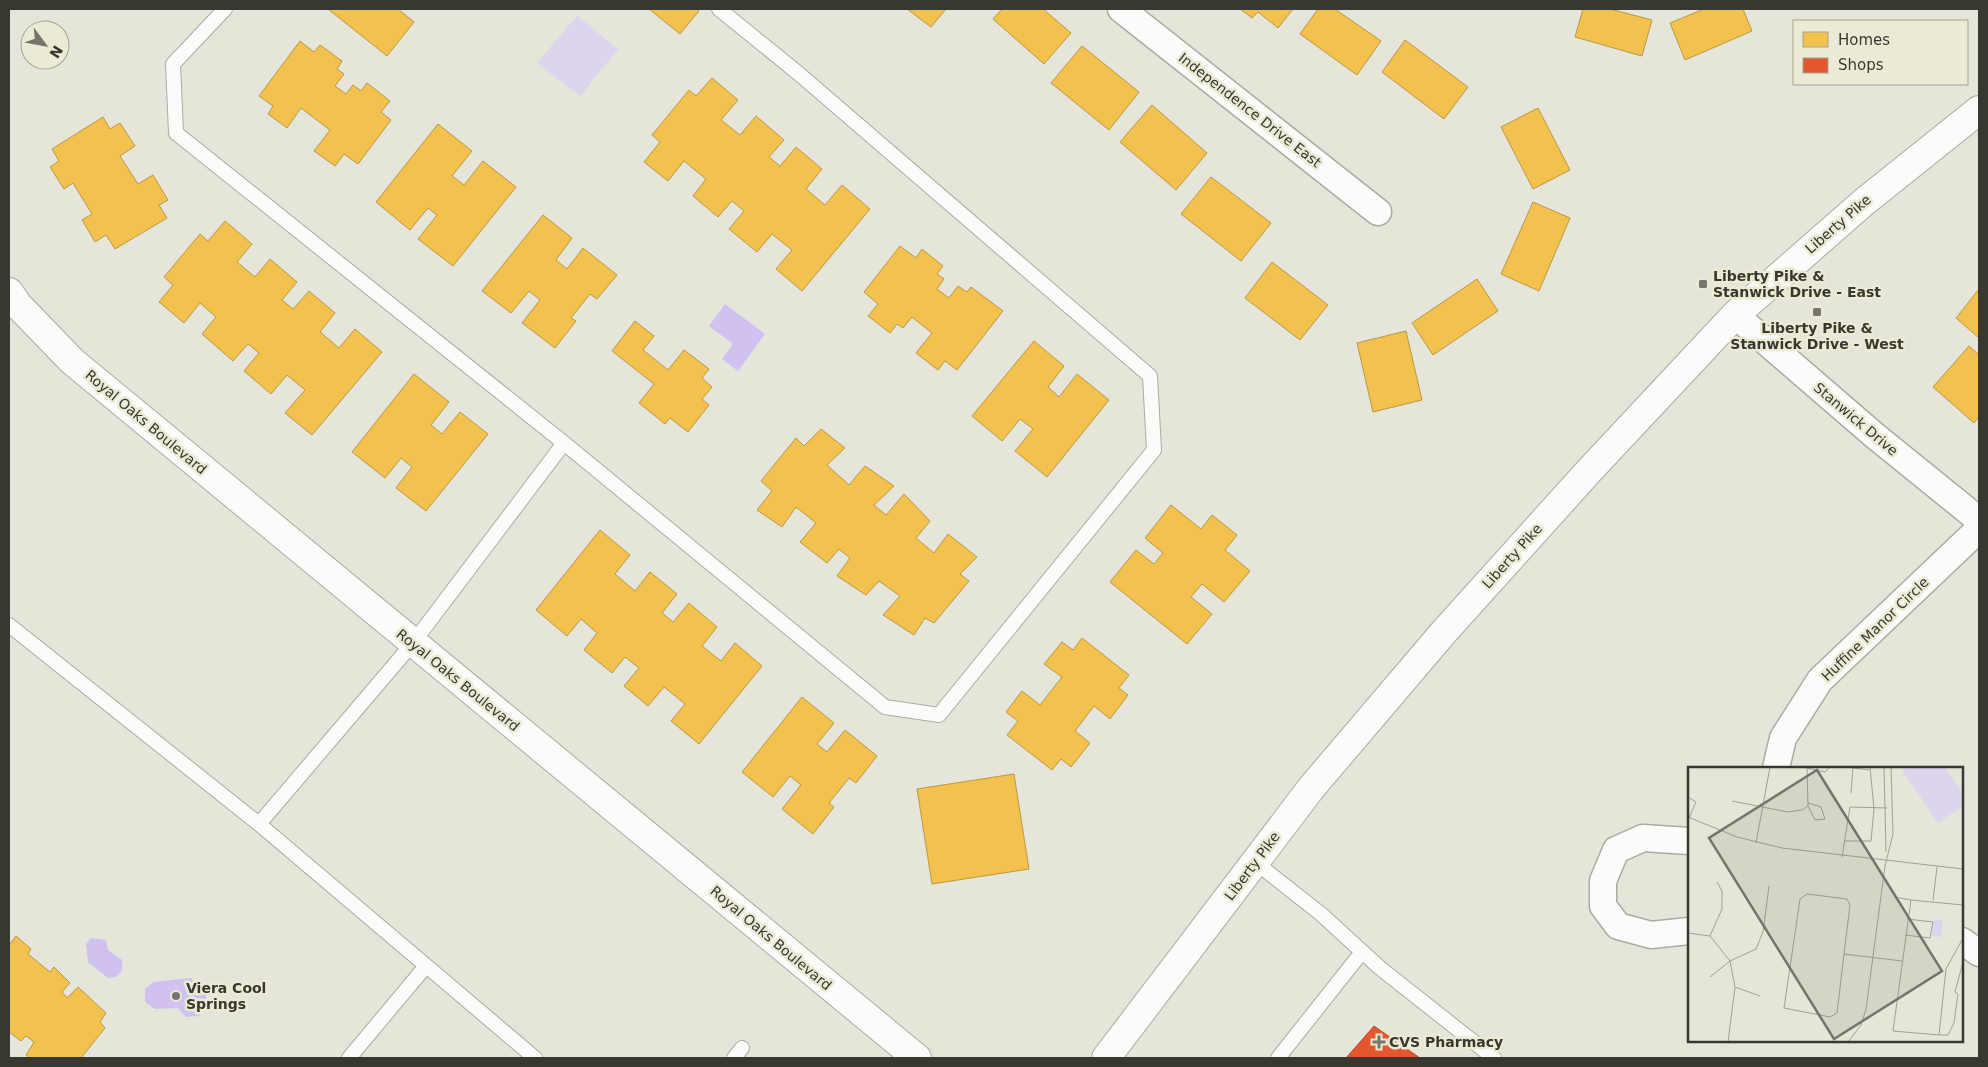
<svg xmlns="http://www.w3.org/2000/svg" width="1988" height="1067" font-family="'DejaVu Sans',sans-serif">
  <style>
    .green { fill: #ddd4ee }
    .water { fill: #d0c1f0 }
    .homes { fill: #f2c14e; stroke: #ba9845 }
    .shops { fill: #e4572e; stroke: #b04e2f }
    .lines { fill: none; stroke-linecap: round; stroke-linejoin: round }
    .service-casing { stroke: #ababa2; stroke-width: 16 }
    .minor-casing { stroke: #ababa2; stroke-width: 29 }
    .tertiary-casing { stroke: #ababa2; stroke-width: 30 }
    .secondary-casing { stroke: #ababa2; stroke-width: 30 }
    .service { stroke: #fbfbf9; stroke-width: 14 }
    .minor { stroke: #fbfbf9; stroke-width: 26 }
    .tertiary { stroke: #fbfbf9; stroke-width: 28 }
    .secondary { stroke: #fbfbf9; stroke-width: 28 }
    .poi-dot { fill: #75756c; stroke: #eaead5; stroke-width: 2 }
    .labels { text-anchor: middle; stroke-width: 5; stroke-linejoin: round; paint-order: stroke }
    .street-label { font-size: 14px; fill: #383830; stroke: #eaead5 }
    .poi-label { font-size: 14px; font-weight: bold; fill: #383830; stroke: #eaead5; text-anchor: start }
    .inset-road { fill: none; stroke: #a0a096; stroke-width: 1 }
    .view { fill: #75756c; fill-opacity: 0.15; stroke: #75756c; stroke-width: 2.5 }
    .inset-edge { fill: none; stroke: #383830; stroke-width: 2.5 }
  </style>
  <rect width="100%" height="100%" fill="#e5e5da"/>
  <path class="green" d="M577,16L618,49L580,96L537,63Z"/>
  <path class="water" d="M725,304L765,334L738,371L722,359L733,344L709,326Z
    M91,938L106,940L108,950L122,960V971L116,977L108,978L88,962L86,944Z
    M191,978L198,987L206,990V1006L199,1016L186,1017L178,1008L155,1009L145,1002V989L153,982Z"/>
  <path class="homes" d="M328,9H398L414,22L387,56Z
    M649,9H697L699,11L680,34Z
    M907,9H946L931,27Z
    M1002,9H1043L1071,33L1044,64L993,19Z
    M1240,9H1293L1278,28L1258,12L1252,18Z
    M1318,9H1335L1381,41L1357,75L1300,34Z
    M1583,9H1610L1652,20L1642,56L1575,37Z
    M1704,9H1743L1752,31L1685,60L1670,23Z
    M1405,40L1468,87L1444,119L1382,72Z
    M300,41L314,52L320,45L342,61L337,69L344,74L335,86L346,94L353,85L361,91L367,83L390,101L381,112L391,120L358,164L344,154L335,166L314,151L330,130L301,108L287,128L268,114L273,106L259,96Z
    M1082,46L1139,92L1109,130L1051,83Z
    M712,78L738,100L721,120L740,135L756,116L784,140L769,157L780,166L796,147L822,169L806,189L825,205L842,185L870,209L802,291L776,269L792,250L772,234L757,252L729,229L744,211L732,201L718,217L693,196L706,179L684,161L668,181L644,162L660,142L652,135L689,90L696,96Z
    M1152,105L1207,153L1176,190L1120,142Z
    M1538,108L1570,170L1533,189L1501,127Z
    M103,117L110,129L120,123L135,146L120,156L138,184L153,175L168,200L159,205L167,218L115,249L106,235L95,242L82,220L92,214L73,183L64,189L50,167L59,161L52,149Z
    M438,124L472,151L452,176L464,185L483,161L516,187L453,266L418,239L437,215L428,208L410,230L376,202Z
    M1211,177L1271,223L1241,261L1181,214Z
    M1533,202L1570,218L1539,291L1501,274Z
    M543,215L572,238L556,260L567,269L583,248L617,275L597,299L590,294L571,318L576,321L555,348L522,323L540,300L529,291L511,313L482,291Z
    M225,221L252,244L237,262L255,277L270,259L297,282L282,300L293,309L309,291L335,313L320,332L339,348L355,329L382,352L312,435L285,413L305,390L287,375L271,394L244,371L259,353L248,344L233,361L202,334L216,317L200,303L184,323L159,302L173,285L164,277L200,234L208,241Z
    M900,246L916,258L922,249L943,266L937,274L944,279L937,289L949,298L958,286L967,292L971,287L1003,311L957,370L945,361L938,370L916,353L932,333L912,317L903,328L897,324L890,333L868,316L878,304L864,292Z
    M1272,262L1328,305L1300,340L1245,298Z
    M1477,279L1498,311L1433,355L1412,323Z
    M1979,289V338L1956,318Z
    M635,321L654,336L643,350L668,370L684,350L709,369L702,378L712,387L702,399L709,405L688,432L670,418L665,424L639,403L654,384L612,351Z
    M1406,331L1422,400L1373,412L1357,343Z
    M1034,341L1064,366L1048,387L1059,397L1077,374L1109,400L1047,477L1015,451L1033,429L1020,419L1002,441L972,416Z
    M1969,346L1979,355V417L1974,423L1933,387Z
    M414,374L449,402L431,425L442,434L460,412L488,434L426,511L396,488L412,467L401,458L385,478L352,452Z
    M821,429L845,448L827,465L849,485L865,466L894,486L874,505L886,515L904,494L930,521L916,538L934,553L948,534L977,557L960,574L969,581L934,623L925,618L914,635L883,615L900,596L879,581L866,595L837,576L850,558L839,549L827,563L800,542L816,523L796,507L782,527L757,510L772,491L761,481L796,438L804,446Z
    M1171,505L1201,529L1212,515L1237,535L1225,550L1250,571L1224,602L1202,584L1191,597L1212,614L1187,644L1110,582L1136,550L1154,564L1163,553L1145,538Z
    M600,530L630,555L615,574L635,591L650,572L677,594L662,613L673,622L689,603L717,627L702,646L721,661L735,643L762,666L699,744L671,721L685,704L664,687L648,706L624,686L639,668L625,657L612,673L584,650L597,633L581,619L567,636L536,610Z
    M1082,638L1129,675L1119,688L1128,695L1110,719L1094,706L1075,731L1090,743L1071,767L1061,759L1052,770L1007,735L1018,721L1006,712L1022,691L1040,705L1062,677L1044,664L1062,642L1073,650Z
    M802,697L834,723L817,744L827,752L845,730L877,756L856,783L849,778L829,803L834,807L813,834L782,809L801,785L790,776L773,797L742,772Z
    M1014,774L1029,869L932,884L917,789Z
    M16,936L31,949L28,954L50,972L54,967L70,983L62,992L67,998L78,987L106,1013L100,1022L105,1028L81,1058H30L26,1055L34,1042L26,1036L21,1041L9,1032V945Z"/>
  <path class="shops" d="M1374,1026L1420,1058H1346Z"/>
  <g class="lines">
    <g class="service-casing">
      <path id="service" d="M225,9L173,64L176,133L564,443L885,707L939,715L1154,450L1150,376L798,73L719,9
        M9,625L259,824L535,1058
        M259,824L413,643L564,443
        M1255,862L1321,914L1380,968L1494,1058
        M349,1058L426,966
        M734,1058L742,1048
        M1278,1058L1362,952"/>
    </g>
    <g class="minor-casing">
      <path id="minor" d="M1121,9L1378,212
        M1735,315L1874,435L1979,520
        M1776,768L1783,738L1820,680L1979,529
        M1689,841L1643,838L1616,850L1603,881V906L1618,926L1651,935L1689,931
        M1962,941L1979,953"/>
    </g>
    <g class="tertiary-casing">
      <path id="tertiary" d="M1106,1058L1312,787L1443,633L1588,472L1735,315L1864,202L1979,110"/>
    </g>
    <g class="secondary-casing">
      <path id="secondary" d="M9,292L18,305L72,361L917,1058"/>
    </g>
    <use href="#service" class="service"/>
    <use href="#minor" class="minor"/>
    <use href="#tertiary" class="tertiary"/>
    <use href="#secondary" class="secondary"/>
  </g>
  <g class="poi-dot">
    <rect x="1698" y="279" width="10" height="10" rx="2.5"/>
    <rect x="1812" y="307" width="10" height="10" rx="2.5"/>
    <circle cx="176" cy="996" r="5"/>
    <path d="M1376.5 1034.5h5v5h5v5h-5v5h-5v-5h-5v-5h5z"/>
  </g>
  <g class="labels">
    <g class="street-label">
      <text transform="translate(1250 110) rotate(38)" y="5">Independence Drive East</text>
      <text transform="translate(1838 224) rotate(-41)" y="5">Liberty Pike</text>
      <text transform="translate(1856 419) rotate(40)" y="5">Stanwick Drive</text>
      <text transform="translate(146 422) rotate(40)" y="5">Royal Oaks Boulevard</text>
      <text transform="translate(1512 556) rotate(-48)" y="5">Liberty Pike</text>
      <text transform="translate(1875 629) rotate(-44)" y="5">Huffine Manor Circle</text>
      <text transform="translate(458 680) rotate(39)" y="5">Royal Oaks Boulevard</text>
      <text transform="translate(1252 866) rotate(-53)" y="5">Liberty Pike</text>
      <text transform="translate(771 938) rotate(40)" y="5">Royal Oaks Boulevard</text>
    </g>
    <g class="poi-label">
      <text x="1713" y="281">Liberty Pike &amp;<tspan x="1713" dy="16">Stanwick Drive - East</tspan></text>
      <text x="1817" y="333" text-anchor="middle">Liberty Pike &amp;<tspan x="1817" dy="16">Stanwick Drive - West</tspan></text>
      <text x="186" y="993">Viera Cool<tspan x="186" dy="16">Springs</tspan></text>
      <text x="1389" y="1047">CVS Pharmacy</text>
    </g>
  </g>
  <g transform="translate(1688 767)">
    <rect width="275" height="275" fill="#e5e5da"/>
    <path d="M218,0H257L275,27V39L250,56L214,3ZM246,152L255,153L253,170L244,169Z" fill="#ddd4ee"/>
    <path class="inset-road" d="M196,0L198,85M119,1L137,5L142,0M165,1L182,3M163,26L165,0M0,30L8,35L1,51M44,34L100,45L114,43L120,39L119,0M120,39L127,53L137,52L133,40L120,36M0,50L49,70L94,81L275,102M157,74H183L186,42L182,0M68,76L82,0M154,90L162,40L199,41M206,130L223,133M245,133L249,100M275,138L223,133L205,264L251,268L258,202L275,171M0,166L22,169L42,194L47,220L40,275M217,168L242,171L245,155L219,152M22,169L34,142V124L29,115M156,187L149,246L142,250L96,241L112,132L119,127L159,132L162,138L156,187L214,194M22,210L42,194L68,182L75,165L81,119M47,220L72,229M251,268H260L266,256L270,227L267,225L275,195M160,275L173,258L178,242L197,99L205,67L203,0"/>
    <path class="view" d="M129,3L254,204L146,272L21,71Z"/>
    <rect width="275" height="275" class="inset-edge"/>
  </g>
  <rect width="1988" height="1067" fill="none" stroke="#383830" stroke-width="20"/>
  <rect x="1793" y="20" width="175" height="65" fill="#eaead5" stroke="#a3a393"/>
  <rect x="1803" y="32" width="25" height="15" fill="#f2c14e" stroke="#a3a393"/>
  <text x="1838" y="45" font-size="15" fill="#383830">Homes</text>
  <rect x="1803" y="58" width="25" height="15" fill="#e4572e" stroke="#a3a393"/>
  <text x="1838" y="70" font-size="15" fill="#383830">Shops</text>
  <g transform="translate(45 45) rotate(122)"><circle r="24" fill="#eaead5" stroke="#a3a393"/>
  <path d="M0-4L9 19L0 12L-9 19Z" fill="#75756c"/>
  <text y="-8" font-size="14" font-weight="bold" text-anchor="middle" fill="#383830">N</text>
  </g>
</svg>
